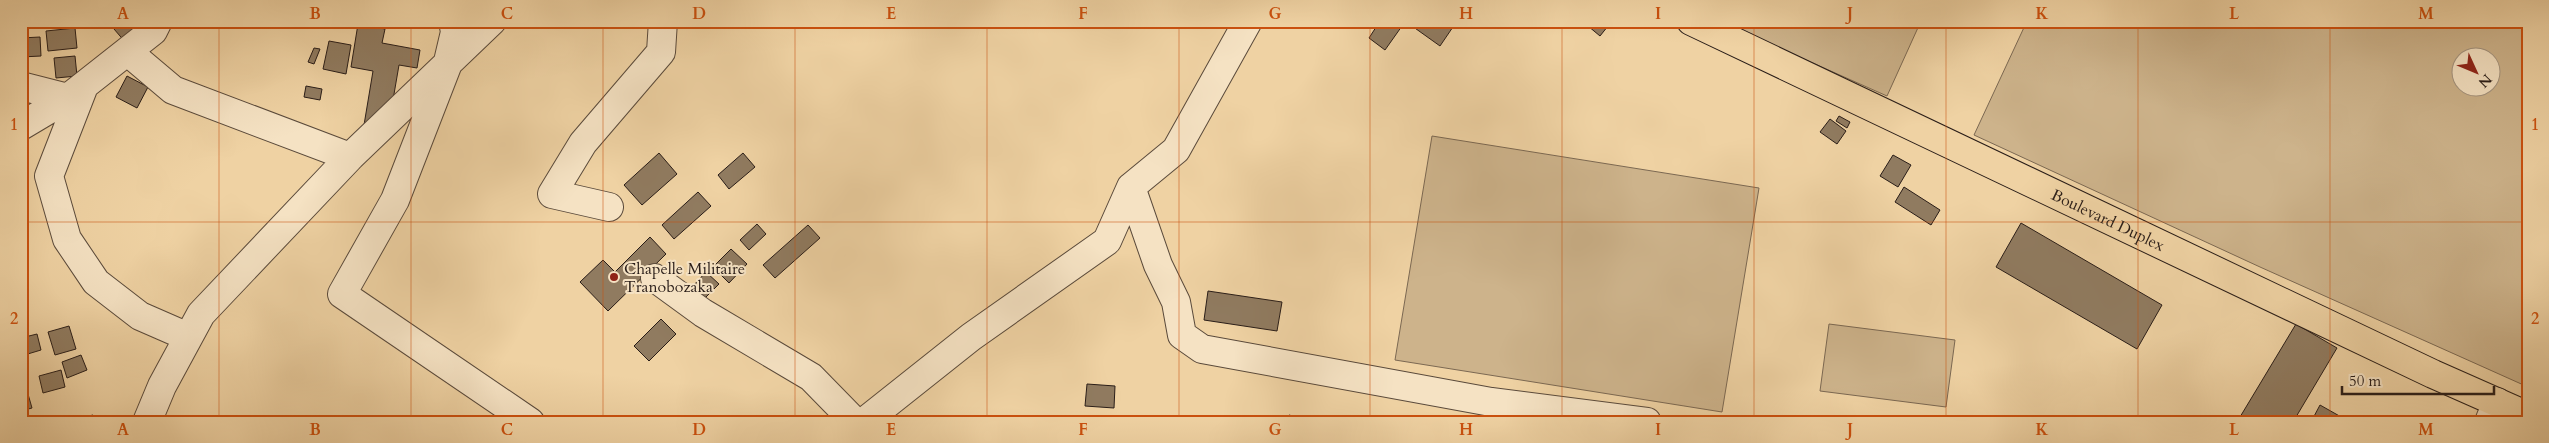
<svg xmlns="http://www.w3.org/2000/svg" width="2549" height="443" font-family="Cardo,serif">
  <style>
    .green { fill: #cdb38b; stroke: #7b6852; fill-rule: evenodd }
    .building { fill: #907b60; stroke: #291d18 }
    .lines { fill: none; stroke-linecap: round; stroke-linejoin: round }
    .minor-casing { stroke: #5a4a3b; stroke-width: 30 }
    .major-casing { stroke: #291d18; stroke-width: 30 }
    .minor { stroke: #f5e2c3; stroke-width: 28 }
    .major { stroke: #efd2a3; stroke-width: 28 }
    .grid { fill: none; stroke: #cb500e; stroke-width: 1; stroke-opacity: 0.55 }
    .poi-dot { fill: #8f2418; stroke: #f5e2c3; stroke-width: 2 }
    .labels { text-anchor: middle; stroke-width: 4; stroke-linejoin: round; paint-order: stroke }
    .street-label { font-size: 16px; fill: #291d18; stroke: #f5e2c3 }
    .poi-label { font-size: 16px; fill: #291d18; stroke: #f5e2c3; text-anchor: start }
    .neatline { fill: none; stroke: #cb500e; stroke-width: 2 }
    .grid-label { font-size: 16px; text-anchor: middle; font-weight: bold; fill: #cb500e }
  </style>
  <rect width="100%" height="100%" fill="#efd2a3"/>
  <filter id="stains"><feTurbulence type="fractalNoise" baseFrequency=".004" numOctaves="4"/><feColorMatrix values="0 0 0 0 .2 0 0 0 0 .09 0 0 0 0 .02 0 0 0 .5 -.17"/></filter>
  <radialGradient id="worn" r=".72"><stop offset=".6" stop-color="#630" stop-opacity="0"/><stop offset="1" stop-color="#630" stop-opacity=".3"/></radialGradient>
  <path class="green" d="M1718,21H1921L1887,96Z
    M2027,21H2528V387L2260,267L1974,135ZM2462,58H2492V88H2462Z
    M1432,136L1759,188L1722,412L1395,360Z
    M1829,324L1955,340L1946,407L1820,391Z"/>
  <path class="building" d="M44,21H57V24L44,25Z
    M134,21L141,29L126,43L108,22Z
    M363,21H388V26Z
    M1380,21H1396L1402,26L1385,50L1369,38Z
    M1405,21H1457L1440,46Z
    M1582,21H1612L1600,36Z
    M358,24L385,29L382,43L420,50L417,68L399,65L388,129L364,125L373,71L351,67Z
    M75,28L77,48L48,51L46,31Z
    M40,37L41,56L21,57V38Z
    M329,41L351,45L346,74L323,69Z
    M314,48L320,49L314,64L308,62Z
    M75,56L77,76L56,78L54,58Z
    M127,76L148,87L137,108L116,97Z
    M306,86L322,89L320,100L304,97Z
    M1839,116L1850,122L1847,128L1836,121Z
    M1830,119L1846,131L1837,144L1820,132Z
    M659,153L677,174L642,205L624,185Z
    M743,153L755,167L729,189L718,175Z
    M1893,155L1911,165L1898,187L1880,176Z
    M1904,187L1940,210L1931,225L1895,202Z
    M698,192L711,206L674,239L662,225Z
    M2021,223L2162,305L2137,349L1996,267Z
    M757,224L766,234L749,250L740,240Z
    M808,225L820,238L775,278L763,265Z
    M650,237L666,254L608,311L580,282L603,260L615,272Z
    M731,249L747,264L729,283L713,267Z
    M706,272L719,284L705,298L692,287Z
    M1208,291L1282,302L1277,331L1204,320Z
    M661,319L676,334L649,361L634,346Z
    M2296,324L2337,348L2293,422H2248L2240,417Z
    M69,326L76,349L55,355L48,332Z
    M37,334L41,350L21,356V338Z
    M81,355L87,370L67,378L62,362Z
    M61,370L65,387L43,393L39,376Z
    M21,380H24L32,408L21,411Z
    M1087,384L1115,386L1114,408L1085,406Z
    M2320,405L2343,418L2341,422H2311Z
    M93,415L95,422H77L76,419Z
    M1289,415L1314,422H1286Z
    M2348,416L2360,422H2345Z"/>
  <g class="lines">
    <g class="minor-casing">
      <path id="minor" d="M453,21L455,32L447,66L395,200L342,294L530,422
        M128,52L173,90L350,157
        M21,86L68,98
        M84,86L49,176L67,239L96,282L140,316L179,333L186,339
        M21,126L68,98L153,31L158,21
        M1131,187L1158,265L1176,302L1182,335L1202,349L1491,402L1647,422
        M609,207L552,194L583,143L661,52L663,21
        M655,278L703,313L811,377L855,422
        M147,422L162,386L201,314L350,157L492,21
        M864,422L971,337L1107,241L1131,187L1176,150L1248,21
        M2489,422L2497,402"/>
    </g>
    <g class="major-casing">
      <g id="major">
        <path id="s1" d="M1691,21L2433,374L2528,416"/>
      </g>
    </g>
    <use href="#minor" class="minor"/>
    <use href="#major" class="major"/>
  </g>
  <path class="grid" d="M219,21V422M411,21V422M603,21V422M795,21V422M987,21V422M1179,21V422M1370,21V422M1562,21V422M1754,21V422M1946,21V422M2138,21V422M2330,21V422M21,222H2528"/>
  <circle class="poi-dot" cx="614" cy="277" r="5"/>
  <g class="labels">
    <g class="street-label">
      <text dy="6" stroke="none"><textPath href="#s1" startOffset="462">Boulevard Duplex</textPath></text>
    </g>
    <g class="poi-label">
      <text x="624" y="274">Chapelle Militaire<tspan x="624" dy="18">Tranobozaka</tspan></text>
    </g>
  </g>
  <rect width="2549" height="443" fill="none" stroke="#efd2a3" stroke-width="55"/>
  <g transform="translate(2476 72) rotate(134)"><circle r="24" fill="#f5e2c3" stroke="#a3937f"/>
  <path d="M0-4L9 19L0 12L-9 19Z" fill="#8f2418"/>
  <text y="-8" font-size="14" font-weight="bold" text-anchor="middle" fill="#291d18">N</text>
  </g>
  <path d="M2342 386v8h152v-8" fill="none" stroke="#291d18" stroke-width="2.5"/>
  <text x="2349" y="386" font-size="15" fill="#291d18" stroke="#f5e2c3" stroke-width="4" paint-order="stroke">50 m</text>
  <rect x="28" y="28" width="2494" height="388" class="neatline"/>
  <g class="grid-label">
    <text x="123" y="19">A</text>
    <text x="315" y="19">B</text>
    <text x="507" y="19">C</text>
    <text x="699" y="19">D</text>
    <text x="891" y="19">E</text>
    <text x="1083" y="19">F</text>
    <text x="1275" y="19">G</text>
    <text x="1466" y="19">H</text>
    <text x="1658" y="19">I</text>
    <text x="1850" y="19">J</text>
    <text x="2042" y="19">K</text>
    <text x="2234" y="19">L</text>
    <text x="2426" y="19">M</text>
    <text x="14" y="130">1</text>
    <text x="2535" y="130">1</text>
    <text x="14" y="324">2</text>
    <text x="2535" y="324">2</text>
    <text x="123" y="435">A</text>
    <text x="315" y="435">B</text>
    <text x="507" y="435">C</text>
    <text x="699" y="435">D</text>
    <text x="891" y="435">E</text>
    <text x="1083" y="435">F</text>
    <text x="1275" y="435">G</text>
    <text x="1466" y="435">H</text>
    <text x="1658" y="435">I</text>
    <text x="1850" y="435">J</text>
    <text x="2042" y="435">K</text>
    <text x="2234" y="435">L</text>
    <text x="2426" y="435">M</text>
  </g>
  <rect width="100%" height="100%" filter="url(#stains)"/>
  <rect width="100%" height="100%" fill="url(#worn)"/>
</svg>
